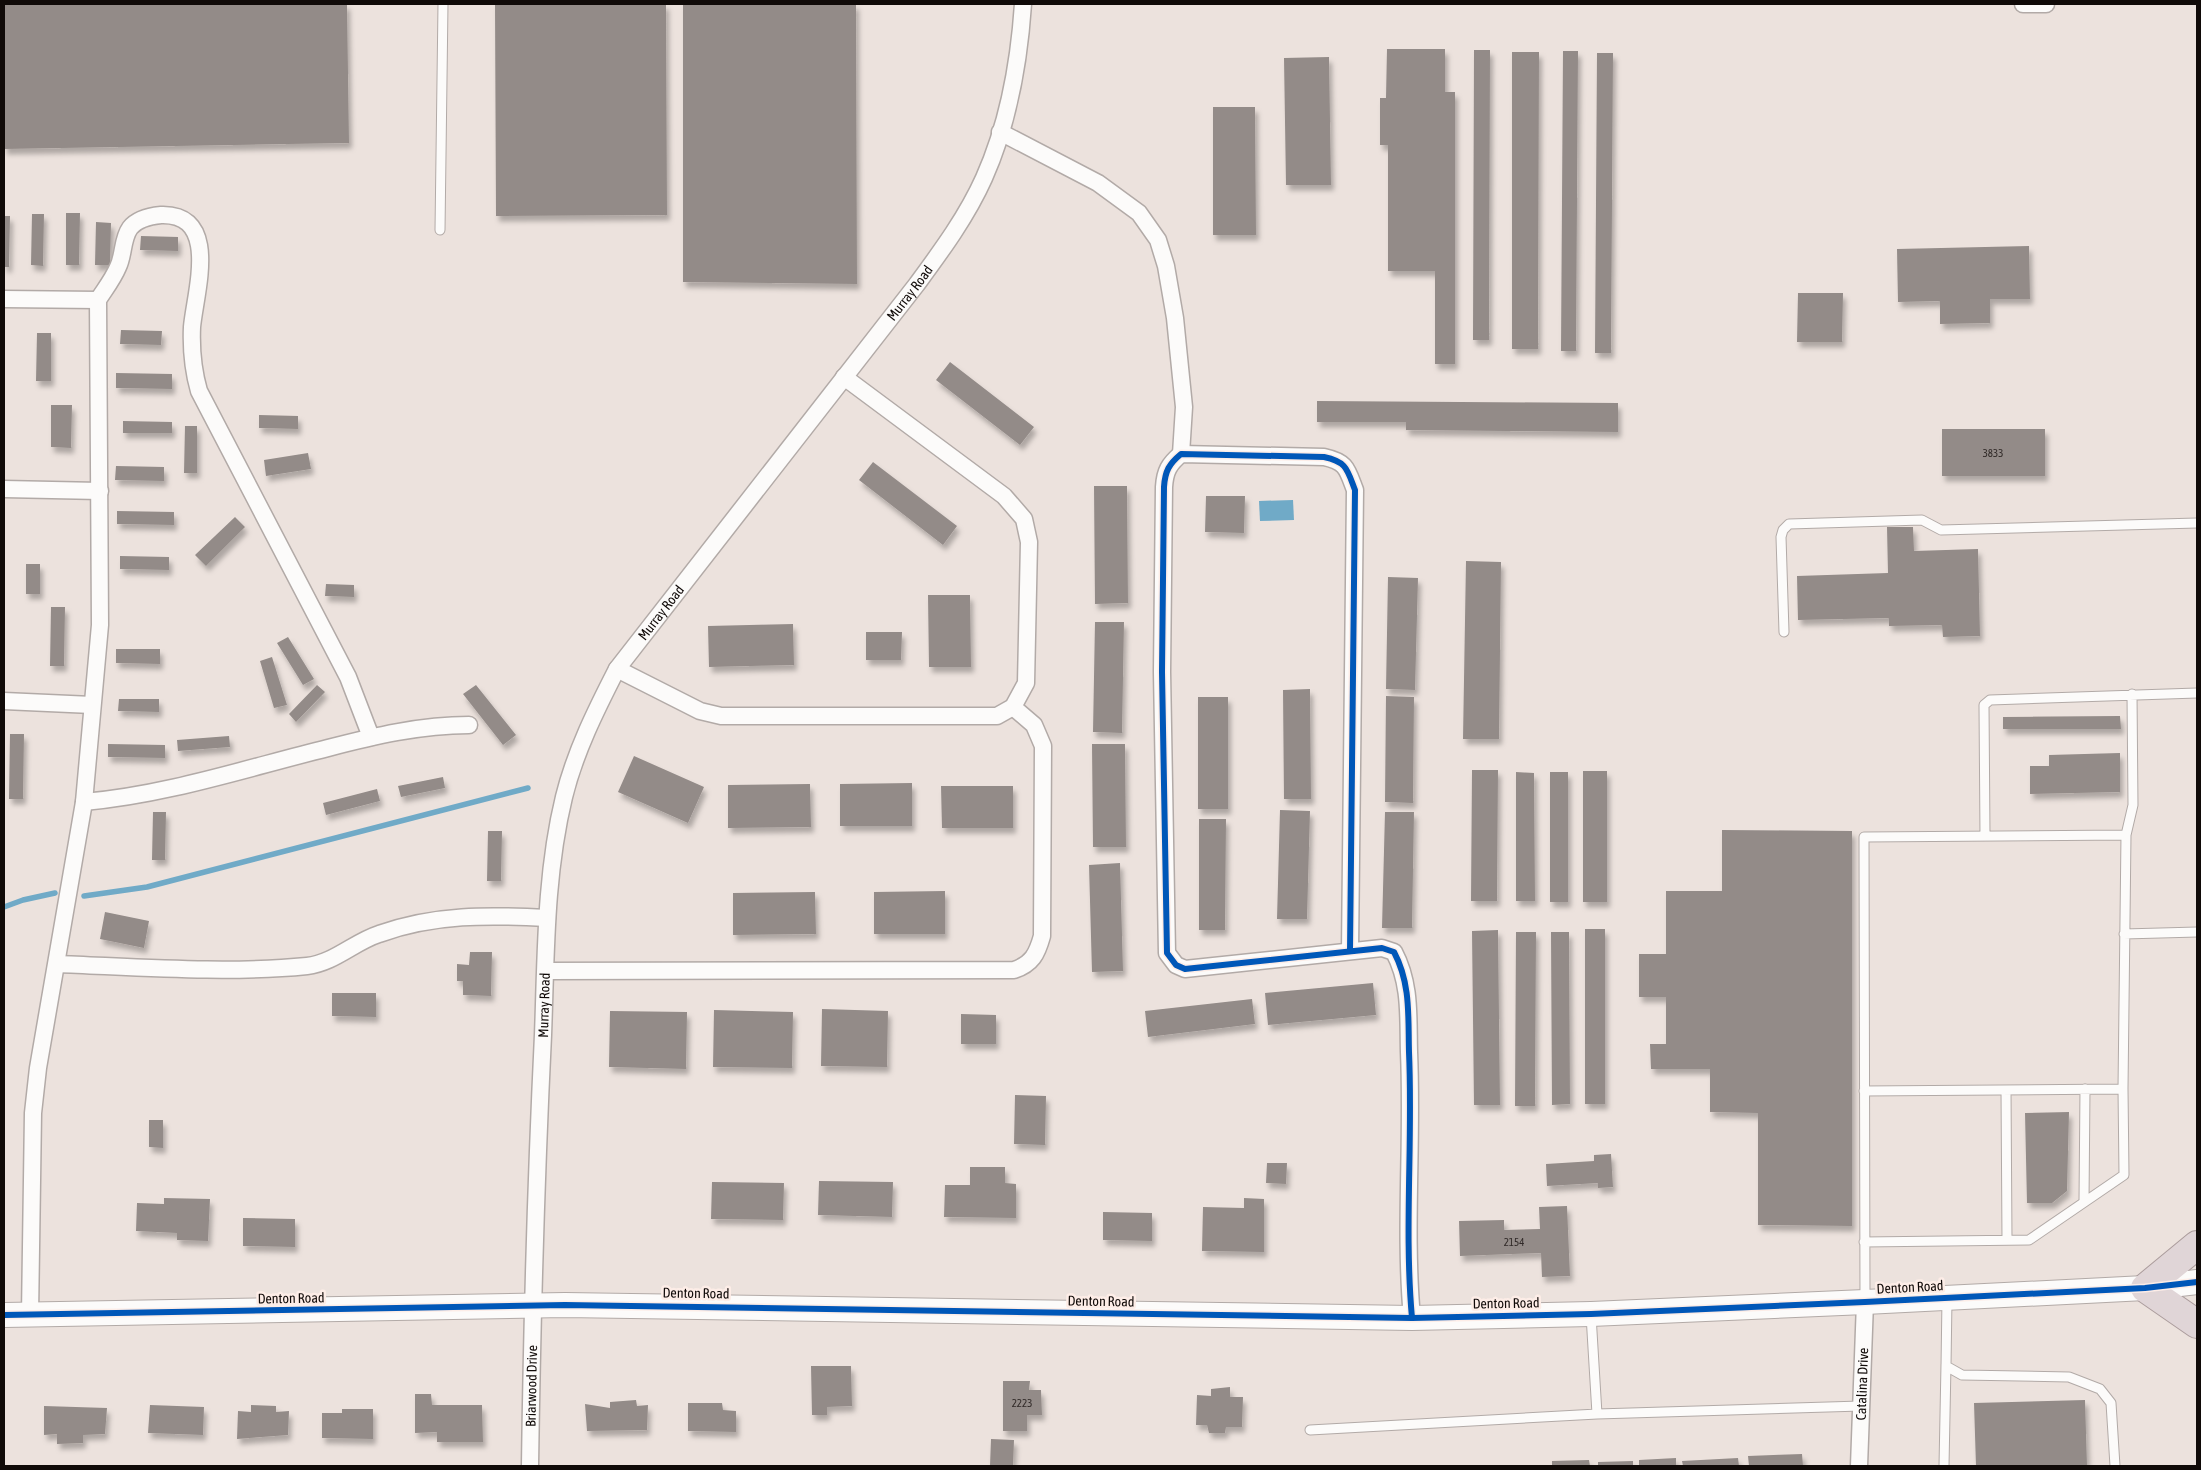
<svg xmlns="http://www.w3.org/2000/svg" width="2201" height="1470" font-family="'Asap Condensed',sans-serif">
  <style>
    .water { fill: #70aac7 }
    .lines { fill: none; stroke-linecap: round; stroke-linejoin: round }
    .stream { stroke: #70aac7; stroke-width: 5.5 }
    .building { fill: #938b88; filter: url(#shadow) }
    .lane-casing { stroke: #b2aaa7; stroke-width: 11 }
    .street-casing { stroke: #b2aaa7; stroke-width: 19 }
    .secondary-casing { stroke: #b2aaa7; stroke-width: 26 }
    .highway-casing { stroke: #ab9c9c; stroke-width: 30 }
    .lane { stroke: #fcfbfa; stroke-width: 9 }
    .street { stroke: #fcfbfa; stroke-width: 16 }
    .secondary { stroke: #fcfbfa; stroke-width: 24 }
    .highway { stroke: #e0d5d7; stroke-width: 28 }
    .cycleway-casing { stroke: #fdede7; stroke-width: 9 }
    .cycleway { stroke: #0057b8; stroke-width: 6 }
    .labels { text-anchor: middle; stroke-width: 5; stroke-linejoin: round; paint-order: stroke }
    .number-label { font-size: 11px; fill: #312a28 }
    .street-label { font-size: 14px; fill: #100a08; stroke: #fdede7 }
  </style>
  <defs>
    <filter id="shadow"><feDropShadow dx="3" dy="5.5" stdDeviation="2.5" flood-color="#0004"/></filter>
  </defs>
  <rect width="100%" height="100%" fill="#ece2dd"/>
  <path class="water" d="M1293,500L1294,520L1260,521L1259,501Z"/>
  <g class="lines">
    <path class="stream" d="M84,896L147,887L528,788
      M4,907L23,900L55,893"/>
  </g>
  <path class="building" d="M4,4H347L349,143L4,149Z
    M495,4H666L667,215L496,216Z
    M683,4H856L857,284L683,282Z
    M1387,49H1445V92H1455V364H1435V271H1388V145H1380V98H1386Z
    M1474,50H1490L1489,340H1473Z
    M1563,51H1578L1576,351H1561Z
    M1512,52H1539L1538,349H1512Z
    M1597,53H1613L1611,353H1595Z
    M1329,57L1331,185H1286L1284,58Z
    M1213,107H1255L1256,235H1213Z
    M66,213H80L79,265H66Z
    M32,214H44L43,266L31,265Z
    M4,216H10L9,267H4Z
    M96,222L111,223L110,265H95Z
    M141,236L178,237V251L140,250Z
    M2029,246L2030,299H1990V323L1940,324V301L1898,302L1897,249Z
    M1798,293H1843L1842,342H1797Z
    M121,330L162,331L161,345L120,344Z
    M37,333H51V381H36Z
    M950,362L1034,427L1020,445L936,380Z
    M116,373L172,374V389L116,388Z
    M1317,401L1618,403V432L1406,430V422H1317Z
    M51,405H72L71,448L51,447Z
    M259,415L298,416V429L259,428Z
    M123,421L172,422V433H123Z
    M185,426H197V473H184Z
    M1942,429H2045V476H1942Z
    M308,453L311,469L266,476L264,460Z
    M873,462L957,526L943,545L859,480Z
    M116,466L164,467V481L115,480Z
    M1094,486H1127L1128,603L1095,604Z
    M1206,496H1245L1244,533L1205,532Z
    M117,511L174,512V525L117,524Z
    M235,517L245,527L206,566L195,555Z
    M1887,527H1913L1914,551L1978,549L1980,636L1943,637L1942,625L1889,626V618L1798,620L1797,576L1888,573Z
    M120,556L169,557V570L120,569Z
    M1466,561L1501,562L1499,739H1463Z
    M26,564H40V594H26Z
    M1388,577L1418,578L1415,690L1386,689Z
    M326,584L354,585V597L325,596Z
    M928,595H970L971,667H929Z
    M51,607H65L64,666H50Z
    M1095,622H1124L1122,733L1093,732Z
    M793,624L794,665L709,667L708,626Z
    M866,632H902L901,660H866Z
    M288,637L314,679L303,685L277,643Z
    M116,649H160V664L116,663Z
    M272,657L287,705L274,708L260,661Z
    M317,685L325,692L296,722L289,714Z
    M476,685L516,735L503,745L463,694Z
    M1310,689L1311,799H1284L1283,690Z
    M1386,696L1414,697L1413,803L1385,802Z
    M1198,697H1228V809H1198Z
    M119,699H159V712L118,711Z
    M2120,716L2121,729H2003V717Z
    M10,734H24L23,799H9Z
    M229,736L230,747L178,751L177,740Z
    M108,744L165,745V758L108,757Z
    M1092,744H1125L1126,847H1093Z
    M2120,753V792L2030,794V766H2049V755Z
    M634,756L704,787L688,823L618,792Z
    M1472,770H1498L1497,901H1471Z
    M1583,771H1607V902H1583Z
    M1516,772L1534,773L1535,901H1516Z
    M1550,772H1568V902H1550Z
    M443,777L445,788L401,797L398,786Z
    M912,783V826H840V784Z
    M810,784L811,827L728,828V785Z
    M941,786H1013V828H942Z
    M377,789L380,801L326,815L323,803Z
    M1280,810L1310,811L1307,919H1277Z
    M153,812H166L165,860H152Z
    M1385,812H1414L1412,928H1382Z
    M1199,819H1226L1225,930H1199Z
    M1722,830L1852,831V1226L1758,1225V1113L1710,1112V1069H1651L1650,1044H1666V997H1639V954H1666V891H1722Z
    M488,831H502L501,881H487Z
    M1120,863L1123,971L1092,972L1089,865Z
    M945,891V934H874V892Z
    M815,892L816,934L733,935V893Z
    M105,912L149,921L144,948L100,939Z
    M1585,929H1605V1104H1585Z
    M1498,930L1500,1105H1474L1472,931Z
    M1516,932H1536L1535,1106H1515Z
    M1551,932H1569L1570,1104L1552,1105Z
    M470,952H492L491,996L463,995V981H457V964L469,965Z
    M1373,983L1376,1015L1268,1025L1265,993Z
    M332,993H376V1017L332,1016Z
    M1252,999L1255,1024L1148,1037L1145,1011Z
    M822,1009L888,1011L887,1067L821,1066Z
    M714,1010L793,1012L792,1068L713,1067Z
    M610,1011L687,1012L686,1069L609,1067Z
    M961,1014L996,1015V1044H961Z
    M1015,1095L1046,1096L1045,1145L1014,1144Z
    M2069,1112L2067,1191L2052,1203H2027L2025,1113Z
    M149,1120H163V1148L149,1147Z
    M1611,1154L1613,1187L1598,1188V1183L1547,1186L1546,1164L1594,1161V1155Z
    M1267,1163H1287L1286,1184L1266,1183Z
    M970,1167H1005V1183L1016,1184V1218L944,1217L945,1185H970Z
    M819,1181L893,1182L892,1217L818,1215Z
    M712,1182L784,1183L783,1220L711,1219Z
    M164,1198L210,1199L208,1241L177,1240V1233L136,1231L137,1203L164,1204Z
    M1244,1198L1264,1199V1252L1202,1251L1203,1207L1244,1208Z
    M1567,1206L1570,1276L1542,1277L1541,1253L1460,1256L1459,1221L1504,1220V1230L1540,1229L1539,1207Z
    M1103,1212L1152,1213V1241L1103,1240Z
    M243,1218L295,1219V1247L243,1246Z
    M811,1366H851L852,1406L827,1407V1415H812Z
    M1003,1381H1030L1029,1390H1041L1042,1415H1027V1431H1003Z
    M1230,1387V1397H1243L1242,1427H1226L1225,1433H1209L1207,1425H1196L1197,1395L1211,1396V1389Z
    M415,1394H431L432,1405H482L483,1442H437V1432L415,1433Z
    M636,1400L637,1406L648,1405L647,1430L587,1431L585,1404L610,1408V1402Z
    M2085,1400L2087,1466H1976L1974,1403Z
    M688,1403H722L723,1410L736,1411V1432L688,1431Z
    M150,1405L204,1407L203,1435L148,1433Z
    M251,1405L276,1406V1412L289,1411L288,1435L237,1439L238,1411L251,1412Z
    M44,1406L107,1408L105,1434L83,1435V1443L57,1444V1434L44,1435Z
    M342,1409H373V1439L322,1438V1413H342Z
    M991,1439L1014,1440L1013,1466H990Z
    M1802,1454L1803,1466H1749L1748,1456Z
    M1676,1458V1466H1639V1460Z
    M1738,1458L1739,1466H1683L1682,1461Z
    M1589,1460L1590,1466H1552V1461Z
    M1633,1461V1466H1598V1462Z"/>
  <g class="lines">
    <g class="lane-casing">
      <path id="lane" d="M440,230L443,4
        M1784,632L1781,537L1783,530L1789,524L1922,520L1941,530L2197,523
        M1985,836L1984,705L1990,700L2197,693
        M2124,934L2197,932
        M2006,1090L2007,1240
        M1864,1091L2123,1089L2126,835L2133,805L2132,694
        M2084,1201L2085,1089
        M1864,1242L2029,1240L2124,1175L2123,1089
        M1947,1299L1946,1366L1962,1375L2069,1377L2100,1389L2111,1403L2115,1466
        M1865,1301L1864,837L2126,835
        M1591,1315L1597,1414
        M1310,1430L1597,1414L1861,1406
        M1944,1466L1946,1364"/>
    </g>
    <g class="street-casing">
      <g id="street">
        <path d="M2023,4H2046"/>
        <path d="M1000,132L1098,183L1139,213L1158,240L1166,266L1175,318L1184,407L1181,454"/>
        <path d="M4,299L98,300"/>
        <path d="M4,489L100,491"/>
        <path d="M617,669L700,711L721,716H997L1013,707L1026,683L1029,542L1024,519L1004,496L844,377"/>
        <path d="M4,701L92,705"/>
        <path d="M84,802C166,795 247,768 328,748C374,736 421,725 469,725"/>
        <path d="M1350,951L1355,490C1347,469 1347,462 1324,457L1181,454C1169,464 1165,471 1164,487L1162,672L1167,953L1176,965L1185,969L1382,948L1394,952C1411,984 1408,1017 1409,1052C1413,1141 1404,1230 1412,1318"/>
        <path d="M57,964C137,967 227,974 307,966C334,963 354,942 379,934C434,914 489,915 547,918"/>
        <path d="M546,971L1014,970C1032,964 1037,954 1042,936L1043,746L1034,725L1013,707"/>
        <path d="M30,1315L33,1113L38,1068L84,802L100,625L98,300C105,289 113,279 118,267C124,255 122,239 130,228C137,219 151,216 161,215C221,213 195,293 192,327C191,350 193,370 199,391L348,677L371,737"/>
        <path id="s1" d="M530,1466C532,1323 536,1179 543,1035C546,955 545,875 564,797C575,752 596,710 617,669L917,284C942,250 967,216 984,178C1009,122 1019,64 1023,4"/>
        <path id="s2" d="M1859,1466L1865,1302"/>
      </g>
    </g>
    <g class="secondary-casing">
      <path id="secondary" d="M4,1315L565,1305L1412,1318L1591,1314L1865,1302L2145,1288L2197,1282"/>
    </g>
    <g class="highway-casing">
      <path id="highway" d="M2197,1245L2145,1288L2197,1324"/>
    </g>
    <use href="#lane" class="lane"/>
    <use href="#street" class="street"/>
    <use href="#secondary" class="secondary"/>
    <use href="#highway" class="highway"/>
    <g class="cycleway-casing">
      <path id="cycleway" d="M1350,951L1355,490C1347,469 1347,462 1324,457L1181,454C1169,464 1165,471 1164,487L1162,672L1167,953L1176,965L1185,969L1382,948L1394,952C1411,984 1408,1017 1409,1052C1413,1141 1404,1230 1412,1318
        M4,1315L565,1305L1412,1318L1591,1314L1865,1302L2145,1288L2197,1282"/>
    </g>
    <use href="#cycleway" class="cycleway"/>
  </g>
  <g class="labels">
    <g class="number-label">
      <text x="1993" y="457">3833</text>
      <text x="1514" y="1246">2154</text>
      <text x="1022" y="1407">2223</text>
    </g>
    <g class="street-label">
      <text dy="5" stroke="none"><textPath href="#s1" startOffset="1286">Murray Road</textPath></text>
      <text dy="5" stroke="none"><textPath href="#s1" startOffset="881">Murray Road</textPath></text>
      <text dy="5" stroke="none"><textPath href="#s1" startOffset="461">Murray Road</textPath></text>
      <text transform="translate(1910 1287) rotate(-3)" y="5">Denton Road</text>
      <text transform="translate(696 1293) rotate(1)" y="5">Denton Road</text>
      <text transform="translate(291 1298) rotate(-1)" y="5">Denton Road</text>
      <text transform="translate(1101 1301) rotate(1)" y="5">Denton Road</text>
      <text transform="translate(1506 1303) rotate(-1)" y="5">Denton Road</text>
      <text dy="5" stroke="none"><textPath href="#s2" startOffset="82">Catalina Drive</textPath></text>
      <text dy="5" stroke="none"><textPath href="#s1" startOffset="80">Briarwood Drive</textPath></text>
    </g>
  </g>
  <rect width="2201" height="1470" fill="none" stroke="#100a08" stroke-width="10"/>
</svg>
